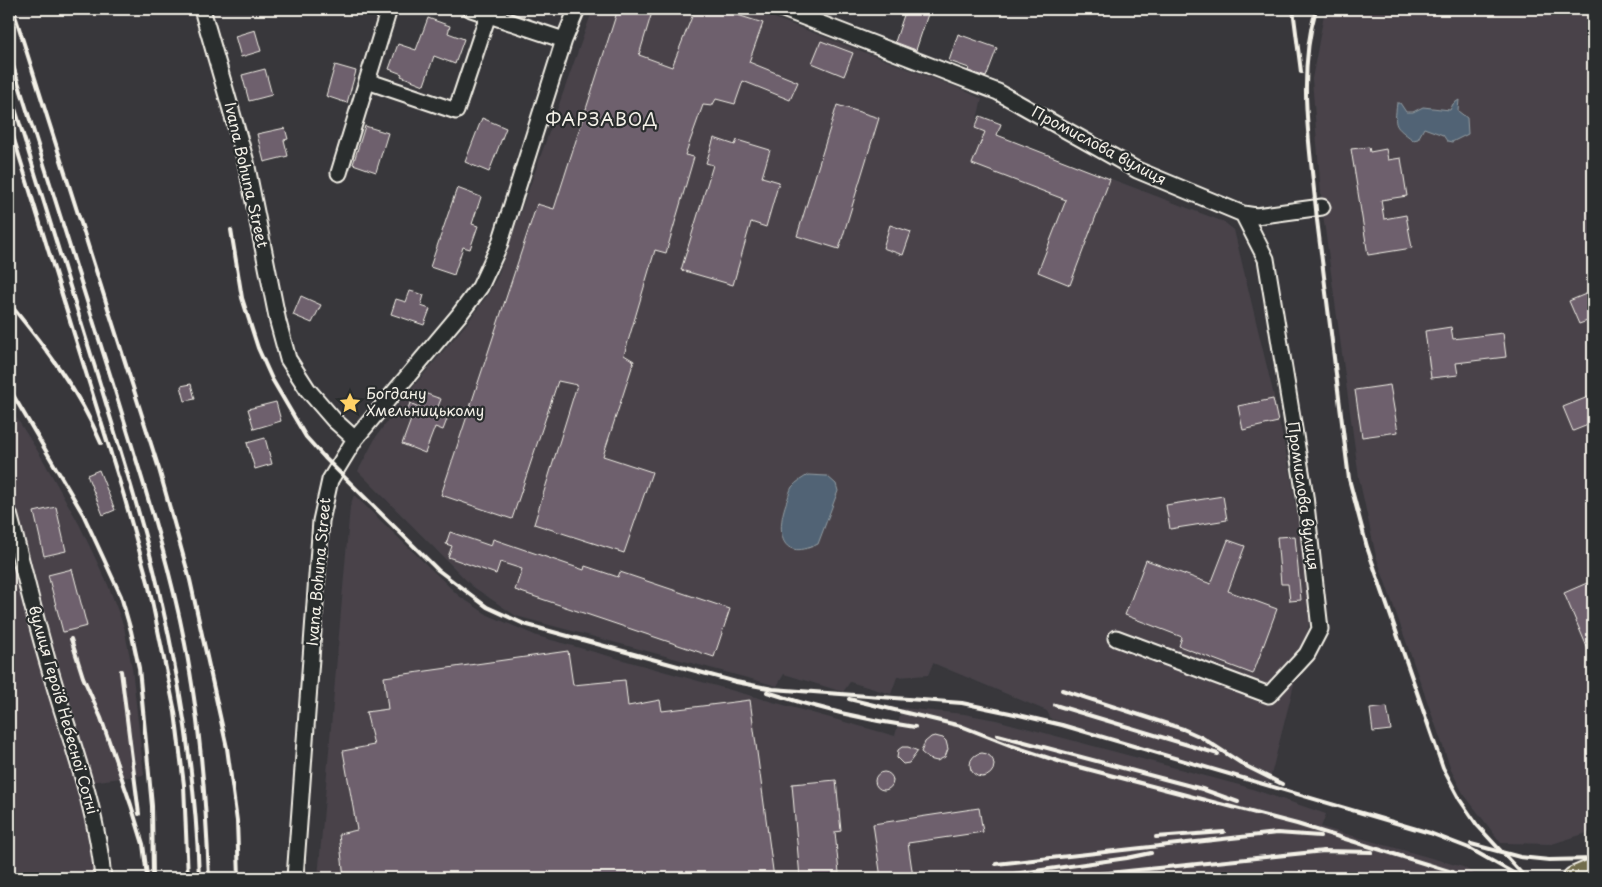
<svg xmlns="http://www.w3.org/2000/svg" width="1602" height="887" font-family="'Playpen Sans',sans-serif">
  <style>
    .built { fill: #48434a }
    .water { fill: #516474; stroke: #929ca2 }
    .building { fill: #6e606d; stroke: #f4f1e8 }
    .lines { fill: none; stroke-linecap: round; stroke-linejoin: round }
    .minor-casing { stroke: #f4f1e8; stroke-width: 19 }
    .highway-casing { stroke: #f4f1e8; stroke-width: 25 }
    .minor { stroke: #2a2d2e; stroke-width: 15 }
    .highway { stroke: #716c4b; stroke-width: 21 }
    .rail { stroke: #f4f1e8; stroke-width: 4 }
    .labels { text-anchor: middle; stroke-width: 4.5; stroke-linejoin: round; paint-order: stroke }
    .street-label { font-size: 15px; fill: #f4f1e8; stroke: #2a2d2e }
    .poi-label { font-size: 15px; fill: #f4f1e8; stroke: #2a2d2e; text-anchor: start }
    .quarter-label { font-size: 18px; letter-spacing: 1px; fill: #f4f1e8; stroke: #2a2d2e }
  </style>
  <rect width="100%" height="100%" fill="#38373b"/>
  <filter id="ink" filterUnits="userSpaceOnUse"><feTurbulence type="fractalNoise" baseFrequency=".02" numOctaves="2"/><feDisplacementMap in="SourceGraphic" scale="10" xChannelSelector="R" yChannelSelector="G"/><feConvolveMatrix kernelMatrix="1 2 1 2 8 2 1 2 1" color-interpolation-filters="sRGB"/></filter>
  <g filter="url(#ink)">
    <path class="built" d="M593,9H751L961,89L982,99L975,127L1224,222L1234,230L1273,392L1292,481L1312,613L1269,783L1208,767L1051,719L1047,711L933,663L928,675L897,677L891,694L850,682L843,692L784,674L777,686L516,616L472,586L358,471L376,437L402,400L468,322L487,296L497,278Z
      M1325,9H1593V831L1552,844L1501,843L1463,793L1452,772L1376,556L1359,478L1322,207L1312,79Z
      M9,406L42,458L79,524L108,585L124,627L132,668L144,775L90,782L9,483Z
      M354,495L459,596L488,615L537,636L895,736L902,708L964,714L996,720L1243,786L1326,814L1321,827L1463,867L1477,876L1475,878H318L350,507Z
      M9,565L16,573L44,682L79,775L98,878H9Z"/>
    <path class="water" d="M1459,100L1458,111L1467,118L1468,134L1452,142L1447,141L1443,135L1424,128L1418,139L1413,140C1394,125 1394,128 1397,103H1400L1406,112H1413L1423,107L1450,110L1453,104Z
      M808,475L827,476L836,484L838,491L818,544C777,564 776,527 788,498C789,495 790,490 792,487C796,482 803,478 808,475Z"/>
    <path class="building" d="M618,9H653L639,55L672,67L695,9H718L763,23L749,62L798,82L790,100L743,81L735,104L716,99L712,106L703,105L685,155L694,157L666,253L655,250L624,355L634,361L603,456L652,472L624,553L534,524L577,385L558,381L512,519L441,495L537,204L554,209Z
      M906,9L928,14L916,50L895,42Z
      M428,18L450,26L448,33L464,39L455,64L434,56L424,85L401,76L402,74L389,69L398,44L416,50Z
      M255,30L261,51L241,57L235,36Z
      M958,34L997,48L986,77L968,71L969,68L949,61Z
      M821,41L853,53L844,76L812,63Z
      M335,65L356,71L347,103L326,96Z
      M265,69L272,95L249,101L242,75Z
      M837,105L879,118L839,249L797,236Z
      M980,116L1001,124L997,135L1110,179L1070,285L1038,272L1066,200L972,164L985,132L975,128Z
      M482,118L506,128L489,172L465,162Z
      M365,126L388,133L376,172L353,164Z
      M285,128L288,139L284,140L288,156L264,162L257,134Z
      M714,138L735,145L737,140L770,150L762,177L779,182L766,227L751,222L733,285L681,270L713,165L706,163Z
      M1369,147L1370,152L1386,149L1388,160L1401,158L1407,196L1381,200L1384,219L1406,215L1412,248L1368,255L1351,149Z
      M457,188L481,197L472,224L478,226L470,249L463,247L454,275L430,267Z
      M890,225L911,232L903,255L883,248Z
      M410,291L424,295L421,306L430,309L424,325L391,314L396,299L406,302Z
      M1593,291V319L1579,324L1569,301Z
      M301,296L321,305L312,323L293,315Z
      M1451,327L1453,339L1503,333L1506,357L1456,363L1458,375L1431,378L1425,331Z
      M191,384L195,399L185,401L181,386Z
      M1390,385L1398,432L1362,437L1355,390Z
      M424,393L441,399L437,409L449,414L443,430L435,427L425,453L402,444L412,417L406,414L410,403L419,407Z
      M1593,395V423L1573,431L1563,407Z
      M1273,399L1278,422L1243,430L1238,406Z
      M276,402L281,421L254,429L248,409Z
      M265,438L272,464L255,469L247,443Z
      M99,470L115,510L103,515L87,475Z
      M1223,496L1227,520L1170,529L1166,505Z
      M56,507L66,551L44,556L34,512Z
      M450,532L491,546L493,539L584,570L585,566L618,577L620,572L730,609L714,657L515,590L522,569L500,562L496,574L448,557L452,546L446,544Z
      M1295,536L1301,600L1290,601L1288,584H1281L1277,537Z
      M1228,540L1245,546L1228,591L1277,609L1253,674L1179,646L1182,637L1125,615L1146,560L1211,584Z
      M72,569L87,626L63,632L48,575Z
      M1587,583L1593,597V661L1564,593Z
      M568,651L573,685L625,680L628,706L660,700L662,711L750,700L774,878H344L339,834L357,830L343,751L374,745L366,712L388,709L384,677Z
      M1387,707L1391,730L1373,732L1370,709Z
      M935,736L943,738L946,741L948,749L945,757L937,761L929,759L921,752L925,742L931,737Z
      M902,747H908L918,751L909,763L903,764L897,758L898,750Z
      M970 765a12 12 0 1 1 24 0a12 12 0 1 1-24 0Z
      M875 781a9 9 0 1 1 18 0a9 9 0 1 1-18 0Z
      M836,780L841,831L835,832L839,873H833L834,878H800L792,784Z
      M979,808L983,832L908,843L913,877L881,878L873,824Z"/>
    <g class="lines">
      <g class="minor-casing">
        <path id="minor" d="M202,9L246,162L278,322L288,359L308,390L334,420L355,439
          M471,9L564,40
          M783,9L998,92L1137,170L1243,214L1266,259L1305,496L1320,629L1307,654L1269,695L1116,638
          M367,81L456,111L488,15
          M339,173L389,9
          M1243,214L1256,216L1322,207
          M9,514C24,569 36,625 53,680C72,745 97,809 103,878
          M295,878L321,521L330,480L355,439L459,315L480,287L499,246L564,40L577,9"/>
      </g>
      <g class="highway-casing">
        <path id="highway" d="M1574,878L1593,870"/>
      </g>
      <use href="#minor" class="minor"/>
      <use href="#highway" class="highway"/>
      <path class="rail" d="M13,9L159,469L190,580L227,748L237,821L239,878
        M1293,9L1301,72
        M1316,9C1296,78 1311,150 1317,220L1349,479L1367,547L1443,768L1460,800L1477,825L1523,875
        M9,53C44,163 78,274 113,384C139,470 168,556 185,644C200,721 206,800 209,878
        M9,89C38,184 67,279 97,374C119,446 142,518 159,591C181,685 196,781 199,878
        M9,123L124,496L148,582L175,712L184,785L188,878
        M231,230L242,298L258,348L272,379L306,437L325,458L438,570L487,607L524,624L736,682L773,689L962,703L1010,713L1062,725L1430,833L1469,848L1522,878
        M9,303C45,347 79,391 101,443
        M9,388L83,514L121,596L131,631L139,668L152,806L153,878
        M71,639L83,677L101,718L131,805L143,844L147,876
        M121,671L139,814
        M1062,690L1183,729L1201,737L1244,765L1282,784
        M767,692C815,708 866,720 915,727
        M849,699L961,726L1012,746L1064,763L1297,824L1452,872
        M1055,705L1218,754
        M998,735L1202,789L1238,802
        M1156,837L1224,832
        M1471,844L1520,857L1549,860L1593,859
        M996,864L1277,833L1320,836
        M1079,876L1324,851L1372,852
        M985,878L1127,858L1151,853"/>
    </g>
  </g>
  <defs>
    <g id="sight-bare" transform="scale(1.725)"><path d="M0-6L1.8-2.2L6-1.7L2.9 1.2L3.7 5.4L0 3.3L-3.7 5.4L-2.9 1.2L-6-1.7L-1.8-2.2Z" fill="#ffd166" stroke="#2a2d2e" stroke-width="2.5" paint-order="stroke"/></g>
  </defs>
  <g fill-rule="evenodd">
    <use href="#sight-bare" x="350" y="403"/>
  </g>
  <g class="labels">
    <g class="street-label">
      <text transform="translate(1099 146) rotate(28)" y="5">Промислова вулиця</text>
      <text transform="translate(246 175) rotate(77)" y="5">Ivana Bohuna Street</text>
      <text transform="translate(1303 496) rotate(82)" y="5">Промислова вулиця</text>
      <text transform="translate(319 572) rotate(-85)" y="5">Ivana Bohuna Street</text>
      <text transform="translate(63 710) rotate(74)" y="5">вулиця Героїв Небесної Сотні</text>
    </g>
    <g class="poi-label">
      <text x="366" y="399">Богдану<tspan x="366" dy="17">Хмельницькому</tspan></text>
    </g>
    <g class="quarter-label">
      <text x="602" y="126">ФАРЗАВОД</text>
    </g>
  </g>
  <rect width="1602" height="887" fill="none" stroke="#2a2d2e" stroke-width="30"/>
  <rect x="15" y="15" width="1572" height="857" fill="none" stroke="#f4f1e8" stroke-width="2" filter="url(#ink)"/>
</svg>
